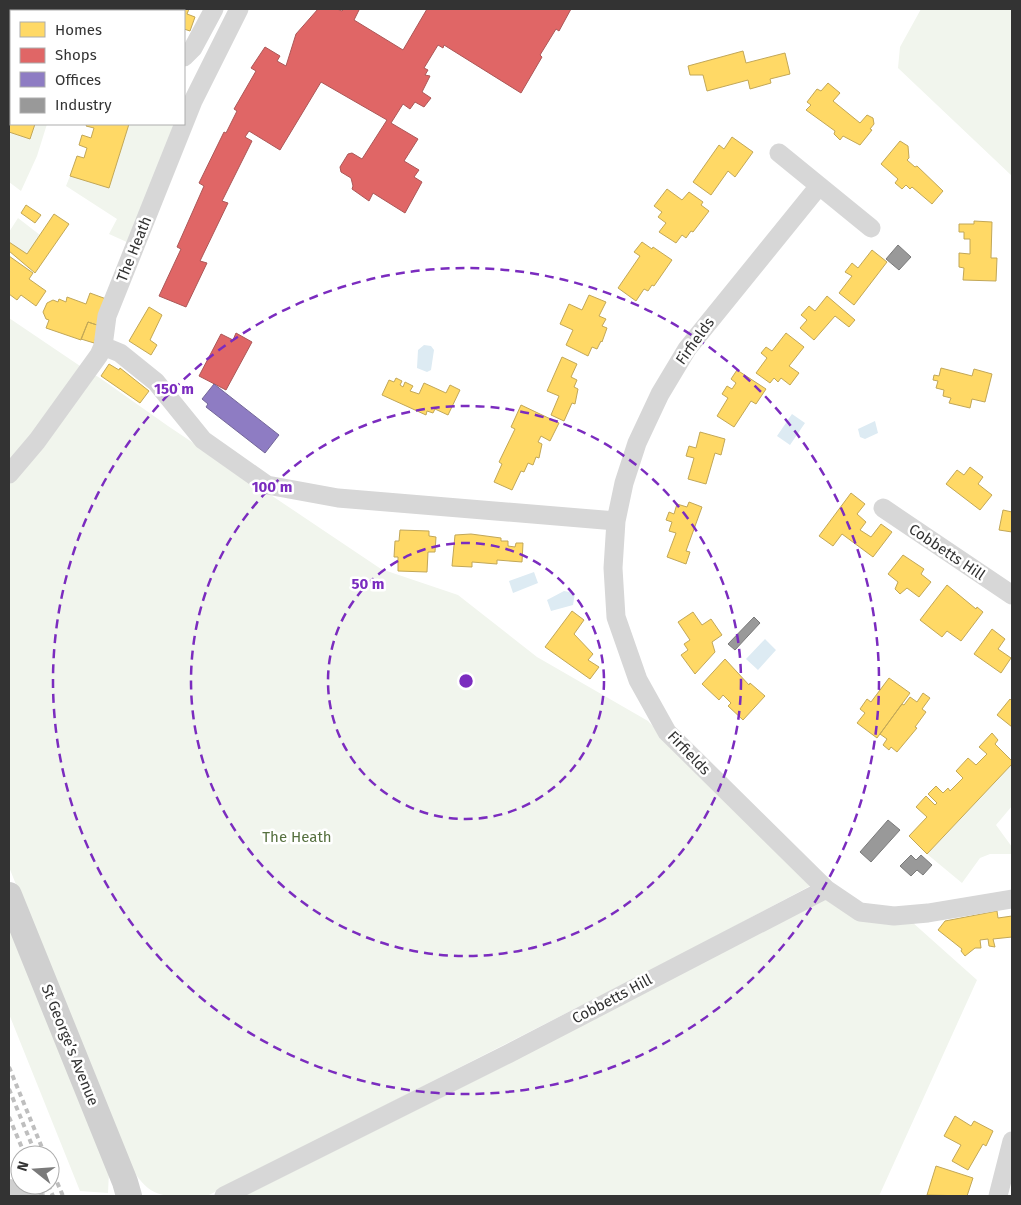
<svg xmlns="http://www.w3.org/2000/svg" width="1021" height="1205" font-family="'Fira Sans',sans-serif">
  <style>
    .green { fill: #f1f5ed }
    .water { fill: #ddebf3 }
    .homes { fill: #ffd966; stroke: #c2a757 }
    .shops { fill: #e06666; stroke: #ac5757 }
    .offices { fill: #8e7cc3; stroke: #736698 }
    .industry { fill: #999; stroke: #7a7a7a }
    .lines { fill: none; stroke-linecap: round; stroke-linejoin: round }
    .minor { stroke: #d7d7d7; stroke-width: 19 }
    .secondary { stroke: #d0d0d0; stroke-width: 26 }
    .rail { stroke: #bebebe; stroke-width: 4; stroke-dasharray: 5 4; stroke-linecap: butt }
    .ring { fill: none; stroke: #7b2cbf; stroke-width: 2.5; stroke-dasharray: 9 6 }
    .labels { text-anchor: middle; stroke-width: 5; stroke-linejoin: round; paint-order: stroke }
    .street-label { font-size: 15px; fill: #333; stroke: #fff }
    .park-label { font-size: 15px; fill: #56703f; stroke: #fff }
    .centre { fill: #7b2cbf; stroke: #fff; stroke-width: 2.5 }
    .ring-label { font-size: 15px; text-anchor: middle; font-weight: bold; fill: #7b2cbf; stroke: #fff; stroke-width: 5; stroke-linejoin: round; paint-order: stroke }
  </style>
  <rect width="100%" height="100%" fill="#fff"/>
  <path class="green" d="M921,9H1012V176L898,68L900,47Z
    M35,124H47L37,156L21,191L9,182V132L30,139Z
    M129,124H174L129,243L109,234L117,219L66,186L70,176L109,188Z
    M18,218L40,235L27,254L9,242V232Z
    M9,318L83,368L100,378L168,426L381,569L458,595L537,657L648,721L714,791L810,886L688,951L207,1196C160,1196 150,1202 125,1157L9,867Z
    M1012,764V806L996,825L1012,847V854H990L980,858L962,883L927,854Z
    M827,894L912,922L977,980L879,1196H244Z
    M9,923L109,1172L108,1193L80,1191L9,1014Z"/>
  <path class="water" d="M424,345L431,346L434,350L431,370L427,372L417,368L418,350Z
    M792,414L805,423L790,445L777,436Z
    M875,421L878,433L865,439L860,437L858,429Z
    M534,572L538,583L513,593L509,581Z
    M564,591L575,593L573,605L551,611L547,600Z
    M765,639L776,650L758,670L746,659Z"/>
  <path class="homes" d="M34,9H72L71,11H33Z
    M76,9H119L126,11H75Z
    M155,9H189L187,14L195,17L190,31L184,29V11H154Z
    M743,51L746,63L785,53L790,74L770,79L771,83L750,89L748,80L707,91L703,75H690L688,66Z
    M828,83L840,93L833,101L860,123L867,115L873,118L874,124L870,129L872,130L860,145L843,136L840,140L834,134L835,131L806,110L811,105L807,102L817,89L821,91Z
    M9,88L11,89V124H35L30,139L9,132Z
    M87,124H129L109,188L70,176L77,156L84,158L87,148L79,145L82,135L91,138L94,128L86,126Z
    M732,137L753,152L735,177L728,171L711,195L693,182L719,145L724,149Z
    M900,141L908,146L909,158L907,160L915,167L917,166L943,191L932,204L912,187L910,189L906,185L902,189L895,183L898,179L881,164Z
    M667,189L682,200L689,192L703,202L701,205L709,211L693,232L691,231L686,238L682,235L676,243L659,232L666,223L658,217L662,212L654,206Z
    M26,205L41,215L35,223L21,213Z
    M54,214L69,224L35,273L9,251V242L27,254Z
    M974,221L992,222L991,258H997L996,281L963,280L964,268L959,267V253L970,254V239H964V232H959V224H974Z
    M642,242L652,249L653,247L672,260L654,286L652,285L648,291L644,289L636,301L618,288L640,256L634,252Z
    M872,250L887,262L854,305L839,293L852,276L845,272L852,263L858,268Z
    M9,256L33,273L29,279L46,291L36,306L21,295L17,300L9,294Z
    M90,293L109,300L100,326L88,322L81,340L46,328L49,320L46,319L43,312L47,303L53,300L58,302L59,299L66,302L67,297L86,304Z
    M589,295L606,302L599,316L606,319L602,326L607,328L602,342L601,341L597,349L592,347L588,356L566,345L573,330L560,324L569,304L582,310Z
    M827,296L855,320L849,327L835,316L814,340L800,328L807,320L801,315L809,306L815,311Z
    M149,307L162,315L150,340L157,345L151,355L129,341Z
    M88,322L100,326L94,343L81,339Z
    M786,333L804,347L789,366L799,373L790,385L781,378L778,382L774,378L770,383L756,373L767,358L761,353L766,347L772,351Z
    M562,357L577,364L571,377L577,380L574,387L578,389L575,404L572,403L564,421L551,415L559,396L547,391Z
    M109,364L119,370L120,368L149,391L140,403L101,376Z
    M941,368L972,376L974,369L992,374L985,402L972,399L970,408L949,403L951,398L943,396L944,390L936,388L938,381L933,380L934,375L939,376Z
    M737,370L766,389L756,404L751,401L734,427L717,416L728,398L722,394L727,386L732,389L736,383L731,379Z
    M396,378L402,381L400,385L403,387L405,382L413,386L410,391L419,394L424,383L446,393L450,385L460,390L448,415L435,409L433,413L427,411L426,415L382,395L389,380L394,382Z
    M521,405L559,423L550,441L541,436L538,442L542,444L539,458L536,457L533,465L528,463L524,472L521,471L512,490L494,482L502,464L499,462L515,429L511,427Z
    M700,432L725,439L721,455L715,453L706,484L688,479L694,458L686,456L689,446L696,448Z
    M970,467L983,477L978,484L992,495L980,510L946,484L957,470L964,475Z
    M851,493L865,504L857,514L866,522L860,530L871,537L881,524L892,532L873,557L842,534L833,546L819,536Z
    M689,502L702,507L686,551L690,552L686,564L667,557L676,533L669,531L672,522L666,520L669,512L674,514L677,504L687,507Z
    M1003,510L1012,512V532L999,530Z
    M400,530L429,531V536L436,537L435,552H428L427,572L398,571V557H394L395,541H399Z
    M471,534L501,538V541H508V546L515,547L516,543H523L522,562L497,560V564L472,562V567L452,566L455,535Z
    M903,555L924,569L921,574L931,582L919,597L907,588L900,594L895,589L898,582L888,574Z
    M947,585L976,609L977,607L983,612L961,641L947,631L942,637L920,620Z
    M572,611L584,620L574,634L593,654L588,660L599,667L590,679L545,647Z
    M693,612L702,625L711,619L722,635L712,642L715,652L695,674L681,655L688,650L684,644L690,640L678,622Z
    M992,629L1005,639L998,649L1011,658L1001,673L974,654Z
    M725,659L749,685L750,683L765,696L743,720L728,706L731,703L723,695L719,700L702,684Z
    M889,678L910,693L877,738L857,723L865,713L860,709L867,699L871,702Z
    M923,693L930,698L922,709L926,712L915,727L917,728L897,752L891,747L889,750L883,745L887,739L880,734L902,704L904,705L910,697L917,702Z
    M1010,699L1012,701V727L997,715Z
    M992,733L998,740L995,744L1012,761V764L927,854L909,836L927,817L916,807L926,796L935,805L937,803L928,794L936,786L943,793L948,788L950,791L963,778L956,771L968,758L976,765L987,754L979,747Z
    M997,911L998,918L1012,916V937L993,939L995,947L989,946L988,939L980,940L981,948H975L965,956L961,951L962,949L938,930L945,921Z
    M955,1116L971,1126L974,1121L993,1131L986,1146L983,1144L968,1170L952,1161L961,1145L944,1136Z
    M936,1166L973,1178L967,1196L927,1195Z"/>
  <path class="shops" d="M318,9H337L342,11L344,9H357L359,10L354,20L403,50L427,9H571L559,31L556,29L540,55L542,57L521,93L444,45L443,48L438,45L424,68L428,70L425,75L430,76L422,92L431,98L424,107L415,102L410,109L403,104L391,123L418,139L404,161L419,170L414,177L422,182L405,213L373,193L369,201L352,189L353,186L351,178L341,172L340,167L348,154L352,153L362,159L387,120L321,82L280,150L249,131L245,137L252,141L222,201L228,203L200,261L207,263L186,307L159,296L181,249L177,247L204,186L199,183L224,132L226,133L237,111L234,109L256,71L251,68L265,47L280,56L277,61L286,66L296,34Z
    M236,333L252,342L226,390L199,376L221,334L233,340Z"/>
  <path class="offices" d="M214,384L279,435L265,453L206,407L208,404L202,399Z"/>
  <path class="industry" d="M898,245L911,257L899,270L886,259Z
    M754,617L760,623L735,650L728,644Z
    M888,820L900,830L871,862L860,852Z
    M911,855L916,860L921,855L932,865L923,875L917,870L911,876L900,866Z"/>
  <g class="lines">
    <path class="minor" d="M184,57L193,48L214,9
      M9,62H11
      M779,153L871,228
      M819,186L687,349L660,394L637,443L624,483L616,521L613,568L616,617L638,680L667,732L826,889L860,912L894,916L928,913L1012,899
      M103,346L120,353L156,382L203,440L267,485L338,498L616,521
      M9,474L37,441L99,355L103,346L107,316L193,101L239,9
      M883,508L1012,595
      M224,1196L508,1054L826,889
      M998,1196L1012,1141"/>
    <path class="secondary" d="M9,895L125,1182L129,1196
      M9,1192L32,1196"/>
    <path class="rail" d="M9,1067L45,1155
      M9,1089L36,1155
      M9,1117L25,1155
      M50,1166L63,1196
      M37,1185L42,1196
      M48,1185L53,1196"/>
  </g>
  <g class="ring">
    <circle cx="466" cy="681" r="138"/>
    <circle cx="466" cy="681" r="275"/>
    <circle cx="466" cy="681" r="413"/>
  </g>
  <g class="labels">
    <g class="street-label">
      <text transform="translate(134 249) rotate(-68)" y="5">The Heath</text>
      <text transform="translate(695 341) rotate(-54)" y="5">Firfields</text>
      <text transform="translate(947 552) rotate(34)" y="5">Cobbetts Hill</text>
      <text transform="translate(689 753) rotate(46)" y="5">Firfields</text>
      <text transform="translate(612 999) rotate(-28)" y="5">Cobbetts Hill</text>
      <text transform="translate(70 1045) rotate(68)" y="5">St George’s Avenue</text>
    </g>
    <g class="park-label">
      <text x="297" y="842">The Heath</text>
    </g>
  </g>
  <circle cx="466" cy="681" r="8" class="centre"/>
  <g class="ring-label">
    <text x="174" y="394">150 m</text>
    <text x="272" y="492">100 m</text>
    <text x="368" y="589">50 m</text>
  </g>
  <rect width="1021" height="1205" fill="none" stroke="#333333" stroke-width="20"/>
  <rect x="10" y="10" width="175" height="115" fill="#ffffff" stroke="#adadad"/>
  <rect x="20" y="22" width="25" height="15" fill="#ffd966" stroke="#adadad"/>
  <text x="55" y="35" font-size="15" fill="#333333">Homes</text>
  <rect x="20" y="48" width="25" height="15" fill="#e06666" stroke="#adadad"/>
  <text x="55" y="60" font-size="15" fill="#333333">Shops</text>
  <rect x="20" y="72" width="25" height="15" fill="#8e7cc3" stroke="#adadad"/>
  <text x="55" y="85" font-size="15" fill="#333333">Offices</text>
  <rect x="20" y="98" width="25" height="15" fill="#999999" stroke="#adadad"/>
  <text x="55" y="110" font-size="15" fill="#333333">Industry</text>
  <g transform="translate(35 1170) rotate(287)"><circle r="24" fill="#ffffff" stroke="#adadad"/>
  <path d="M0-4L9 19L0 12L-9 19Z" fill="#7a7a7a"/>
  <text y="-8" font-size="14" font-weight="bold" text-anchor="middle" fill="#333333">N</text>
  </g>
</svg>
